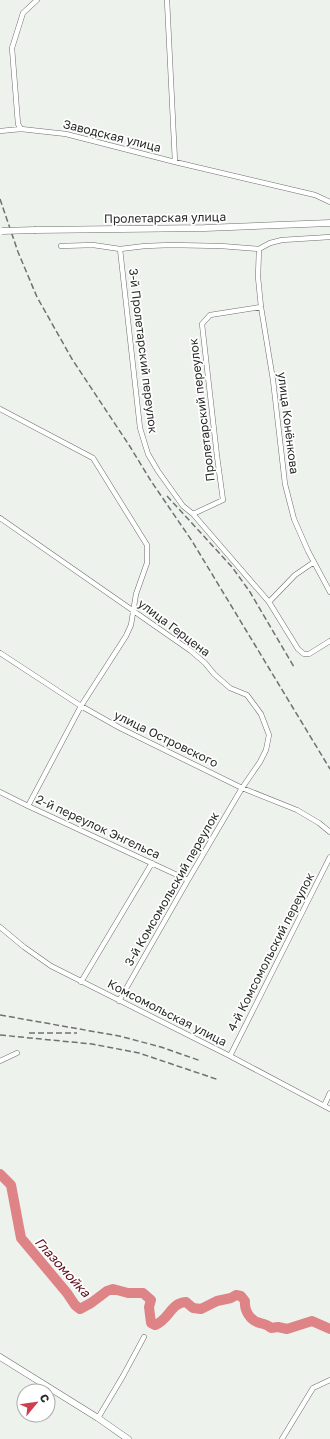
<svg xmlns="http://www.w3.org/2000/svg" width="330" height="1439" font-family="'Golos Text',sans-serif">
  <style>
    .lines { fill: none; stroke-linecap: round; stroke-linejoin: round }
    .river { stroke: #de8386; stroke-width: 10 }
    .street-casing { stroke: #6b706b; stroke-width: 5.5 }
    .secondary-casing { stroke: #6b706b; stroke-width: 7 }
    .street { stroke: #fff; stroke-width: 4.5 }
    .secondary { stroke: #fff; stroke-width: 6 }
    .rail { stroke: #6f726f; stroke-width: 1.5; stroke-dasharray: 6 3; stroke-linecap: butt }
    .secondary-bridge-casing { stroke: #6b706b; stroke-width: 7; stroke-linecap: butt }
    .secondary-bridge { stroke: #fff; stroke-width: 6 }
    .labels { text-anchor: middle; stroke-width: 3.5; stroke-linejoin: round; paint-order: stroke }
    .street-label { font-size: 12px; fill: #292b29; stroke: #fff }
    .water-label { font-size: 13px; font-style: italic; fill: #5f0c1a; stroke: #fff }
  </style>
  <rect width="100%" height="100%" fill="#edf2ed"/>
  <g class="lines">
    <path class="river" d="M0,1174L11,1185L21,1238L67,1293L75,1305L80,1309L91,1303L107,1291L113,1289L128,1293H143L151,1300L149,1307L151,1323L155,1325C170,1319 170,1303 186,1302L193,1308L201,1309L217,1301L231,1298L236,1295L241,1296L245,1301C244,1310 250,1321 260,1323C265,1324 267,1324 271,1328L278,1327L287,1329L312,1321L330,1329"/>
    <g class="street-casing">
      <path id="street" d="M37,0L23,13L12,48L18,124L21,129L66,134L175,162L315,195L330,202
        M167,0L175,162
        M0,131L21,129
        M61,246L93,245L120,249L145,246L171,245L221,246L259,249L270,243L282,240L330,237
        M120,249L140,428L148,454L158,471L183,506L193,514L269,602
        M259,249L258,277L261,307L273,380L285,484L294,519L308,551L330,592
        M0,409L93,458L147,545V563L136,594L131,625L126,636L81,706L28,806
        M193,514L223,500L217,456L202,324L210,315L261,307
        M0,518L191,651L205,663L214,674L230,688L247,695L261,714L269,735L266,750L260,762L242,788L188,880L119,1001
        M314,562L295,575L269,602L298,649L304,654H309L330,641
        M0,653L81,706L120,728L242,788L297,810L319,823L330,832
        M0,792L28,806L188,880
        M0,927L24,947L51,966L230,1056L330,1109
        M81,982L152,863
        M230,1056L330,857
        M0,1061L17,1053
        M324,1106L330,1093
        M98,1418L123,1376L144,1337
        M282,1439L313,1388L330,1380"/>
    </g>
    <g class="secondary-casing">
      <path id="secondary" d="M36,230L205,228L330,223
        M0,1357L98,1418L128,1439"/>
    </g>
    <use href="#street" class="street"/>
    <use href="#secondary" class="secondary"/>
    <path class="rail" d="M0,199L18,252L37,297L72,359L129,445L151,481L192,541L330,769
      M167,496L232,567L250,592L294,667
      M0,1015L119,1036L161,1047L201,1061
      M29,1033H77
      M0,1035L92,1044L139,1053L219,1080"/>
    <g class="secondary-bridge-casing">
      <path id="secondary-bridge" d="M2,231L36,230"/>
    </g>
    <use href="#secondary-bridge" class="secondary-bridge"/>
  </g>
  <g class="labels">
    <g class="street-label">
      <text transform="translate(112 136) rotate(14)" y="4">Заводская улица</text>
      <text transform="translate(165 218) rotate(-1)" y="4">Пролетарская улица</text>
      <text transform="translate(143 351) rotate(83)" y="4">3-й Пролетарский переулок</text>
      <text transform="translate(202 410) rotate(-97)" y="4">Пролетарский переулок</text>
      <text transform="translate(288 423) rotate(83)" y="4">улица Конёнкова</text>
      <text transform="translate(174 628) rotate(37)" y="4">улица Герцена</text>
      <text transform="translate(166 739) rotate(26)" y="4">улица Островского</text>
      <text transform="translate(98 827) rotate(25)" y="4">2-й переулок Энгельса</text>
      <text transform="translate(172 889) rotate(-60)" y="4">3-й Комсомольский переулок</text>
      <text transform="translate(271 952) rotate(-63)" y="4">4-й Комсомольский переулок</text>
      <text transform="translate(167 1013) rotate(27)" y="4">Комсомольская улица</text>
    </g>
    <g class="water-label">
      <text transform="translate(63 1267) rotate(48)" y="5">Глазомойка</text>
    </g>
  </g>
  <g transform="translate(36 1403) rotate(61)"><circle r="19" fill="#ffffff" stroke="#a9aaa9"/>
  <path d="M0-3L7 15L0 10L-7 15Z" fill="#cf3e4f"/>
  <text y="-6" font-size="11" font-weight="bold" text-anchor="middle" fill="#292b29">С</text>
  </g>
</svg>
